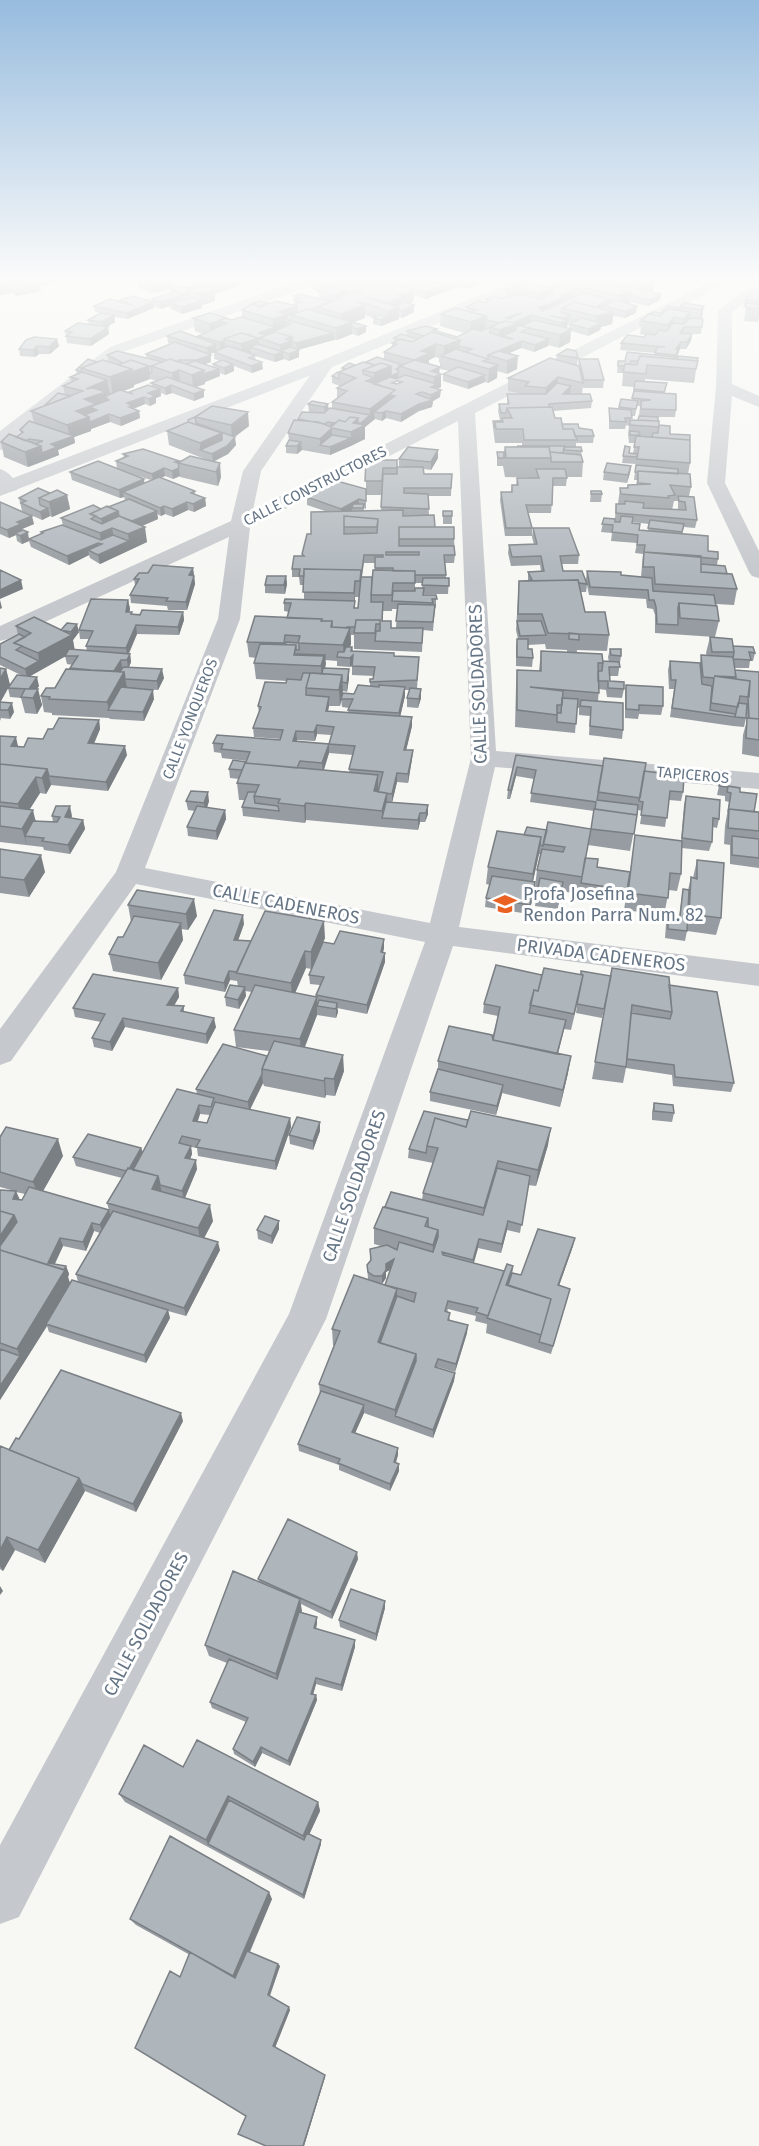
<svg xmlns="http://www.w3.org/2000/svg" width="759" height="2146" font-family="'Fira Sans',sans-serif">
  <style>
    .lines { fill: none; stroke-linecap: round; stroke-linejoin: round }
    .minor { fill: #c5c8cc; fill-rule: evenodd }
    .tertiary { fill: #c5c8cc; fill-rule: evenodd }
    .wall { fill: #969ca1; fill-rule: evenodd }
    .shaded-wall { fill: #7a7f83 }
    .building { fill: #aeb5bb; stroke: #7a7f83; stroke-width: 1.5; fill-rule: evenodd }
    .labels { text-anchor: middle; stroke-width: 6; stroke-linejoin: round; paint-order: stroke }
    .far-street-label { font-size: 15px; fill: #657586; stroke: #fff }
    .street-label { font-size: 18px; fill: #657586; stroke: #fff }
    .poi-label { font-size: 18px; fill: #657586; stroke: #fff; text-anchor: start }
  </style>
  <rect width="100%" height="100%" fill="#f7f7f4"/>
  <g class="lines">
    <path class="minor" d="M298,281H319L317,284L120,353L12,439L6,449L0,450V431L110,347Z
      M712,281H730L475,413L496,751L759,773V789L495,767L459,927L759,964V986L453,946L326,1319L19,1917L0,1924V1845L289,1314L425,942L136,884L11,1061L0,1065V1029L116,872L218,619L229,537L8,639L0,641V626L231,521L243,471L320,361H332L334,364L261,471L253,510ZM458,421L471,758L430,923L145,868L240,619L250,527Z
      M759,286V295L752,297L732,312V384L759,396V407L732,396L725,483L759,551V578L752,576L749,572L707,483L716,386L718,311L742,291Z
      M0,469C9,472 14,479 19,486L17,490L10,492L0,486Z"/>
    <path class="tertiary" d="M515,281H534L532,284L332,367L0,496V483L320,361Z"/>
  </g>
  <path class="wall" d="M0,281L40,286L41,291L16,296L12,293L0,295Z
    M138,281L173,288L154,293L139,288Z
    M211,281H239V286L215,294V301L202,305V308L182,314L171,309L170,306L161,309L154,306V308L127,319L115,317V322L107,327H108L109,334L91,346L67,343L65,331L89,324L88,320L100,313L95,312L94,306L120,302V300L152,301V299L170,293V289L193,288L192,285L207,283Z
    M340,281H478V284L466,289L455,286V288L426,299L414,295L413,302L409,304L414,312L402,318L399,317V319L381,326L373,324V318L365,315V318L353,322L366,332L358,336L352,334L337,340H334L298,350L299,357L289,361L284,359L275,362L255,356L256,360L263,369L252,373L234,366V371L225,375L219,373L220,376L205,382V384L196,387L204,390V397L194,401L172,393L166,395L161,393V396L156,398V403L150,406L145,404L133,409L139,411L140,418L121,426L110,422L91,429V431L74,437L75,443L58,450L59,455L28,467L4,457L1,442L16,437L21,433L20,430L34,423L31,411L44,406L65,395L63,386L71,382L70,377L77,374L76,370L97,362L108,361L107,355L146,358V354L171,344L168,343L167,336L198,338V336L203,334L195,331L193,318L227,319L232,320L242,317V310L267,304L294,305V296L319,299V291L312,289V282L335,283V286L339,284V282ZM214,352V359L220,361L213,364V367L205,364L211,362V355L209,354ZM150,379L157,381L151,383L152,386L129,392V393L123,391L134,387V385Z
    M554,281H654L652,292L661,294L660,300L648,306L630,302L627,304L636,313L625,318L613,316L612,324L601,327L600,330L588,336L571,331L570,342L559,348L548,345V346L534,352L521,348L509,353L517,369L507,374L497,371V378L488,383L485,382L468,389L443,381V374L449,371L440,369V363L439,362V358L435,357L429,360V364L439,373L441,387L437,389L440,397L433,401L432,407L419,411L401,422L386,418L382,421L375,419L365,427V439L330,455L302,450L297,454L286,453V446L289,440L288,433L298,421V419L314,413L309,412L308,404L312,401L329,409H332V402L337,398V388L340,386L332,383V376L342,371V368L384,359V352L392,347V343L394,342V338L407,336V331L437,329V331L457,337L464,333L440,326L441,314L466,311V307L485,303L486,302V299L506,297V290L513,288V286L552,287V284L556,282ZM569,322L572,323L569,324V329L566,328L567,327L568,323ZM397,381L402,382L397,384L392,383Z
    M681,281H703L696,284Z
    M759,288V315L758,322L744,321L746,307H743L745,300Z
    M704,306L701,319H703L701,334H686H692L691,341L686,349H680L676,359L698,358L694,383L645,379V382L667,383L665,393L676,410L675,417H656L659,425L670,434L690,463L688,474L691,487L689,496L697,520L695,528L684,527L682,534L718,559L717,565L727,574L737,589L734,605L716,604L719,621L715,637L655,633V615L653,609L647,608L646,599L589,595L587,585L586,592H581L585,612L609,635L607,651L577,650V653L603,661L609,662L608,657L610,649L621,656L618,676H610V681L624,689L622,698L607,697L606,690L599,689L598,701L623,730L622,739L589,735L590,716L579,715V708H577L575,733L515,727L516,686L517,670L539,671L541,651L567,652V650L546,649L545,644L528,645V649L533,658L532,667L516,666V647L517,639H518L516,630L519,581L528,580V572L541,571L540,565L511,566L508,553L509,545H534L532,537L533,528L579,555L578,564H562L563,571L586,579L587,571L641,577L643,554L635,553L637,543L611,541L612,533L601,532L604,518L615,519L616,504H618L620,488H627L628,485H636L637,480H634L636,464L622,463L625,446L629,453H633L635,443H629L628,434L629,426L626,425L625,429H609V408L619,409L621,399L632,400L633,393L634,387L622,386L623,373H617L618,361H625L655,355V353L620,350L621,343L644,337L646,335L640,334L641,326H639L640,319L679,308L680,307ZM637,406H640L639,416L638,420H631V416H635ZM674,501H678V509L684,510H672ZM632,522L649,524L648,531L639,530L632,523Z
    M26,340L59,346L50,354H39L35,357L20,356L19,349Z
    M557,355L578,358L577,365L578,366L579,359L604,380L603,388H583V385L582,394L592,401L591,408L553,411L555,418L562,424L579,428L594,436L593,443H576V447L582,451L581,455L583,462L582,477H567L566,486H553L551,513H528L532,528V536H505L500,500L501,492H511L512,485H516L517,478H536L505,477L503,466H497V452H504L505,447L522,446V443H495L493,428V421L500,420L498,411L499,404H507V394H521L508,391V378L556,360Z
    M197,416L249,426L234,437L236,445L228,454L213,461L221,477L218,486L180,477V476L173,479L165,476L161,478L195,491V495L205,498L206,506L194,512L188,510L173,517L165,514L161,516L157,514L158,519L142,526L147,542L100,564L90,558L89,555L69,565L31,547L29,541L22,544L17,541L16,535L9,538L0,534V502L34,524L22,529L30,539L41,534V532L63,525L61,518L108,507L125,500L124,497L120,498L72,480L70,472L117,469L116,461L124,458L123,454L179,462L210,461L169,445L167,431L188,422ZM125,472L151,480L144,483Z
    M438,450V458L431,470L424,469V474H452L451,496H428L429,515L435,527L454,539L455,555L454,563H445L446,578H449L448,594H424L423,595H436V608L435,607L433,631L423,630L422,652L354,649V635H351V644L350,647H352L353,651L394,656L419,657L417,689H421V698L418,708L407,707V698L410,690H405V696L400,716L412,717V726L406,750H413L412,759L408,783L397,782L392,802L428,814L425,822H420L418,830L382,827L306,820L305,823L243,816L242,807L244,800H239L237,783L239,779L230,778L229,769L246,762L247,761L222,758L221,753L214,752L213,743L280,740L281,739L254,737L253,728L259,713L258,706L286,683L287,681L256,679L254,663L256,658L249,657L247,642L287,618L289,612L284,611V603L304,600V585H300L299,577H292V569L302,556V554L311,534L328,512L307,505V497L366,489V460H397V474L404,467L399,466V459ZM366,495H382L381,511H364V508L366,509ZM364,563H375V570L372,577H362ZM415,583H423L422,588H415ZM355,597H359L358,608H355ZM392,609H397L396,628H391V621H383V611H392ZM325,660L337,661V666L350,667L352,665V675L374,676L373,679L370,682V686L354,694L341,699L342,707L349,708L348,713L328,711L329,706H340L343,691L347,692L349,678V669L325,668ZM317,734L331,735L329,744L296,742L297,740L315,741ZM329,753L353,755L349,772L324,770Z
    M631,466L630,473L627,483L603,480L604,472Z
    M591,491L602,494L601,502H590Z
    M50,493L67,495L70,509L52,517L50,516L42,520L22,511L19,498Z
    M443,511H452V524H443Z
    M193,568L195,584L187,610H168L167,606L131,603L130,595L135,585L134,579L148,573Z
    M286,576L287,584L285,594L265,593V585Z
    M128,600L130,609L129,612H132V614L183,612L184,620L179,635L137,634L129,654H130L131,662L129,667L164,678L158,690L132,688L154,699L144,721L110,719L109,718L52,715V713L44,712L41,696L55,688L70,669L73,665L67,664L65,656L29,676L39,686L37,689L42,705L37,714L25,713L21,698L10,697L8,688L0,702L14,712L10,719L1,718L0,721V668L6,669L10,685L23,676L0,665V644L18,635L16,626L79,632L73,640L74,650L87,651L86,646L89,639H80L79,630Z
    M710,637L755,653L753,661H750L749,668H734L735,670L759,672V757L742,754L743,735L747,720L746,709V718L744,727L733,726L734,723L733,726L670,717L674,689H669L668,670L670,661L700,663L701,655L707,656L706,653Z
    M626,685L663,706L661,715L639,714L638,719L625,718V693Z
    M99,720L100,729L94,744L127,755L108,791L51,785L46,794L40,793L30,809L36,821L53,822L52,816H72L71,818L83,820L85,829L70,854L44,850L43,847L0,842V736L18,746L24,747L43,739L53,729Z
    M516,755L644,771L683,792L681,801L669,800L665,827L640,824L642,811L638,810L630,851L588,845L586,858L597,867L630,872L635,835L681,841L684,805L686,796L719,819L717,828L713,827L712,842L709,851L682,848L681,874L677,891L669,890L664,915L624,910L626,897V899L579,892V894L561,891L558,909L535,906L538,887H535L537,870L541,855L539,854L533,881L534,891L529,914L485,907L486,898L490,885L486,884L488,867L524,835L547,830L591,829L594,811L530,802L534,779L516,776L510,799H507L508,790Z
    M720,781L728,786L740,792L754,812H759V868L730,864V845L724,844L725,826L729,802L725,801V796L717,795Z
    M186,801H209L207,808L225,810L226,819L217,840L188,836L187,827L195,811L188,810Z
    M0,849L45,872L29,897L0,893Z
    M697,860L721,918L716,935L687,931L685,941L665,938L666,924L668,915L679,917L683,889L688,890L691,877L693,878Z
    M137,890L197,916L188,930L181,929L183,940L161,980L113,971L109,954L123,937L131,922L128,905Z
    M244,924L238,940L251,941L325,938L323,942L334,944L384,939V948L383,952L385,962L367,1014L337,1008L338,1012L336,1018L317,1015L305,1047L344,1071L335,1096L326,1095L325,1098L264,1086L263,1083L250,1110L290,1118L291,1127L276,1170L198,1156L197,1148L191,1147L192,1154L190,1159L197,1169L185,1198L213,1221L204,1238L220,1250L186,1316L168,1311L170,1318L146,1363L49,1332L47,1326L23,1364L0,1400V1190L15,1191L0,1187V1137L63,1156L43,1191L109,1210L107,1203L122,1178L76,1166L73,1157L141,1148L143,1152L197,1094L196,1089L267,1056L269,1051L236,1047L234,1030L252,992L245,991L246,996L239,1009L226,1006L225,997L238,986L237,981L230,980L225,992L185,984L184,975ZM306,968L311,969L309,975L310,984L320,985L316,997L295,993ZM200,1114L210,1115L207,1123L198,1121ZM16,1192L25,1194L22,1200L19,1199ZM94,1231L100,1233L76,1274L78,1282L70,1284L68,1277L69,1274L66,1266L55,1264L63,1246L86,1251Z
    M581,974L669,985L734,1083L731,1092L673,1086L672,1075L626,1068L623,1083L592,1079L609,985L602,1018L576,1013L577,1005L571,1030L564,1029L558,1054L568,1073L560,1107L502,1093L496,1115L430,1101V1092L438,1069V1061L492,1038L498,1016L483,1013L484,1004L542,975Z
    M178,988L179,997L174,1006H184V1012L216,1027L207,1044L125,1027L112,1051L94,1047L92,1038L101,1022L75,1017L73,1008Z
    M654,1103L674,1113L672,1122L652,1120V1112Z
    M424,1111L548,1145L536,1186L528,1185L520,1233L507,1230L501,1253L478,1248L474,1263L504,1271L513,1266L512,1273L521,1275L573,1246L559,1286L568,1297L551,1354L486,1333L487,1324L475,1321L476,1316L448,1309L447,1312L450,1320L467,1333L455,1372L438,1367L437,1368L455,1373L454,1381L433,1438L364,1413L355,1433L398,1448V1455L396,1463L399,1471L390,1491L339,1470V1465L299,1451L298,1444L320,1395L319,1384L334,1345H333L332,1329L368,1279L367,1265L370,1261V1249L381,1246L374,1244V1228L385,1207L422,1200L423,1193L433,1163L408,1158L409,1149ZM390,1270L385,1285L382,1284L386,1278V1272Z
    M320,1131L313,1150L290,1144L289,1135Z
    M279,1221V1229L272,1244L258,1239L257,1230Z
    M183,1421L136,1512L85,1491L45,1563L15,1550L3,1571L0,1569V1446L9,1450L19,1439Z
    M358,1559L332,1619L301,1604V1612L317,1617V1623L316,1629L355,1647L342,1691L316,1684L313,1694L316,1695L317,1700L290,1766L262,1753L255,1767L234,1754L233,1749L246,1722L212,1708L210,1702L227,1663L209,1656L205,1645L259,1582L258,1579Z
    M385,1601V1608L376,1641L340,1627L339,1620Z
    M183,1767L318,1802L320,1811L309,1834L321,1840V1844L304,1899L125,1802L119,1794Z
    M272,1899L250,1952L280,1966L270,1996L290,2010L275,2047L325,2077L304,2146H266L246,2116L190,1955L136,1925L130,1919Z"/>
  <path class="shaded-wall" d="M30,281H62L40,286L41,291L16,296L14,289Z
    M172,281L173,288L154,293V286Z
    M234,281H239V286L215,294V301L202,305V308L182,314L181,307L200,301L199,294Z
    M445,281H456L455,288L444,292Z
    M468,281H478V284L466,289V282Z
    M650,281H654L653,291L642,296L644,284Z
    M579,284V290L575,289V293L573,294L572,297L538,314L539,307L552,302L568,289Z
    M445,285L444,292L426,299V292Z
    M10,286L12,293L0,295V288Z
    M407,287V292L414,290L413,302L404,305L399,310V319L381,326V320L388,317V311H389V302L399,296Z
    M553,288L552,300L539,306L540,293Z
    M345,290V303L341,298H338V306L336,304L335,296Z
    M632,290L630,302L618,308L619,296Z
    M661,294L660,300L648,306L649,300Z
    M183,295L184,302L170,303V306L161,309L160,302Z
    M610,299L609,306H604L603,309L590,311Z
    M153,302L154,308L127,319V313Z
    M362,302V306L365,305V318L352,323V334L337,340L336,328L341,324V314Z
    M414,305V312L402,318V311Z
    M297,306V317L291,315V321L287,319L286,328L268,340L259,333L273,327V319L279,312Z
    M637,306L636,313L625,318L626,312Z
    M704,306L702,318L699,322L701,310Z
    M614,312L612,324L601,327L600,330L588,336L589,329L594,326L596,316Z
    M690,312L688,324L684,327L683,334L680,333L683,329L684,319Z
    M114,315L115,322L103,329L102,322Z
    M531,315V322L516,337L503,336V341L498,342L499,330Z
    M570,315L569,322L568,323L567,327L561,330V323L563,322L564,318Z
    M486,316L485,329L471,335V322Z
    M674,317L672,330L666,337L668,325Z
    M227,318L228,330L211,336L210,324Z
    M366,326V332L358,336L357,329Z
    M108,327L109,334L91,346L90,339Z
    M571,329L570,342L559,348L560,335Z
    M334,333V340L297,350L296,343Z
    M692,334L691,341L686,349L687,342Z
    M292,337V350H299V357L289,361V354L283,352L284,359L275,362L274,355L280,353V345L286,339Z
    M258,338L260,350L250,347L251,354L242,357L241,344Z
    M57,339L59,346L50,354L49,347Z
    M549,339L548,346L534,352L535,345Z
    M460,340L459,353L444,357V346Z
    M225,341V348L220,349L219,342Z
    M522,341L521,348L498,358L491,354Z
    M681,342L680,349L675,362L676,349Z
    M216,344L217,351L208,355L207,348Z
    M436,344L435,357L429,360V366L414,360L421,351Z
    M37,346L39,354L35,357L33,350Z
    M211,355V362L197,367L196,360Z
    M518,356L517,369L507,374V361Z
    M262,362L263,369L252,373L251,366Z
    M233,364L234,371L225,375L224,368Z
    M498,365L497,378L488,383L489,369Z
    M149,366L150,379L134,385V387L113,395L110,377L123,369Z
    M391,366L396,369L399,368L398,380L376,390L366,381L374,378V373Z
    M440,367L439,375L441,374V387L437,389L431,387L434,385V377L431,371Z
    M219,369L220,376L205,382V384L193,388L192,375L204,370Z
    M179,370L180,384L174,386L172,373Z
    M485,375V382L468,389V382Z
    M558,377L557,390L545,402L546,388Z
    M107,380L110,394L106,395L110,422L91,429V431L74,437L75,443L58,450L59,455L44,461L42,453L51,444L70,437L67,425L84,399L86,389Z
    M171,385L172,393L166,395L165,388Z
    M571,386L570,394H563Z
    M160,389L161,396L156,398V403L150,406L148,393Z
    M204,390V397L194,401V394Z
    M395,390L394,404L374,412L375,419L365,427V439L351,446V432L353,423L358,418L359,428L361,427V423L370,415V409Z
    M441,390L440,397L433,401L432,407L419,411L401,422V414L419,404L430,401L431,395Z
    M144,397L145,404L133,409V413L127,403Z
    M328,404L329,411L325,415L324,407Z
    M139,411L140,418L121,426L120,418Z
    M386,411V418L382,421V413Z
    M248,412L249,426L232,439L231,425Z
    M332,428V442L320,445V439Z
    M222,433L223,447L200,450V443Z
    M235,437L236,445L228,454L213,462L212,454Z
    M351,438V446L330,455V447Z
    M301,442L302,450L297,454V446Z
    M41,446L44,461L28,467L25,452Z
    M438,450V458L431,470V462Z
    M179,461V463H178L180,476L173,479L172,471L175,462Z
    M220,463L221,477L218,486L216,472Z
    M631,466L630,473L627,483L628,475Z
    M164,468L165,476L153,481L152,474Z
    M144,479L145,487L123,492L124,497L120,498L119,490Z
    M67,495L70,509L52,517L49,502Z
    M205,498L206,506L194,512L193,504Z
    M359,499V507L352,508V510L342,517L341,509Z
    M187,502L188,510L173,517L172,509Z
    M164,506L165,514L161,516L160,508Z
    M48,508L50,516L42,520L40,512Z
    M118,511L121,531L112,528L115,543L101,544L100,533L104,532L101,519Z
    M157,511L158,519L130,531L128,523Z
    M32,516L34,524L22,529V533H15L16,535L9,538L7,530L17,522Z
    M145,527L147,542L100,564L98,555L129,541L128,534Z
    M28,532L29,541L22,544L20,536Z
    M98,543L99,551L88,550L89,555L69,565L67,556Z
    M193,568L195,584L187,610L186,602L189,575Z
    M286,576L287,584L285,594L284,585Z
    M21,580L23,589L0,599V590Z
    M355,581V610L354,608Z
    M0,600L2,608L0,609Z
    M128,600L130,609L127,621L126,612Z
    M183,612L184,620L179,635L178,627Z
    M77,624L79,632L73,640L71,632Z
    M136,625L137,634L127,656L126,648Z
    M350,628L351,644L345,658H344L343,645Z
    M72,635L75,651L27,678L25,669L39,661L38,653Z
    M352,647L354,663L350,667V658Z
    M130,654L131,662L128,669L127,660Z
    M325,655L326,664L322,682L321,666L324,656Z
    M121,660L122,668L115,681L113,672Z
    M6,669L10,685L0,703V679Z
    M162,669L164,678L158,690L157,681Z
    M349,669V678L347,692V683Z
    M124,672L127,688L109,710L107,702Z
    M342,675L343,691L340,706L339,690Z
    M37,677L39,686L30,698L28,690Z
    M405,687V696L399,722V713Z
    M38,689L42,705L37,714L33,698Z
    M421,689V698L418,708L419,699Z
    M153,690L154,699L144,721L143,712Z
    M329,697V706L326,720V711Z
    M12,703L14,712L10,719L8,710Z
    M412,717V726L404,759V750Z
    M99,720L100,729L90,752L88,743Z
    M317,725V734L315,741L314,732Z
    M296,731L297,740L294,750L293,741Z
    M16,737L18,746H11Z
    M329,744V753L323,772L322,763Z
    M125,746L127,755L108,791L106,782Z
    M413,750L412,759L408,783V774Z
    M517,767L516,776L510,799L511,790Z
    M47,769L51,785L46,794L42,778Z
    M397,773V782L392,803V794Z
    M378,775V792L374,791Z
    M36,777L40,793L22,821L18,804Z
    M208,792L209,801L205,813L204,803Z
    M387,793V810L382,818V827V811Z
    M306,803V820L305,823L304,806Z
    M428,805V814L425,822L426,813Z
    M70,806L72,816L68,826L65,817Z
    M33,810L37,827L25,836L27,845L22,829Z
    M225,810L226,819L217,840L216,831Z
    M420,813V822L418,830V820Z
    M83,820L85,829L70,854L68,845Z
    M541,837L539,854L531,890L533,874Z
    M41,855L45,872L29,897L24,880Z
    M535,882L534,891L529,914L530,905Z
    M194,899L197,916L188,930L186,914Z
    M243,915L244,924L235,949L234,940Z
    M324,921L325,938L311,969V952Z
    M181,923L183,940L161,980L158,963Z
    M384,939V948L381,961V952Z
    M305,951L306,968L292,1000L291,983Z
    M385,953V962L367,1014V1005Z
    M229,971L230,980L225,992L224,983Z
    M245,987L246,996L239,1009L238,1000Z
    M178,988L179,997L169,1014L167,1005Z
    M317,997V1015L301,1056L300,1039Z
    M337,1003L338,1012L336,1018V1009Z
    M123,1018L125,1027L112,1051L110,1042Z
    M214,1018L216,1027L207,1044L206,1034Z
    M343,1055L344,1071L335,1096L334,1079Z
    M571,1056L568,1073L560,1107L563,1090Z
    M262,1074L263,1083L249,1111L248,1102Z
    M325,1078L326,1095L325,1098L324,1081Z
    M503,1085L502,1094L496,1115L497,1106Z
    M199,1105L200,1114L194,1130L193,1121Z
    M290,1118L291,1127L276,1170L275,1161Z
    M320,1122V1131L313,1150V1141Z
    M551,1128L548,1145L536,1186L538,1170Z
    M58,1139L63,1156L39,1198L33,1182Z
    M191,1146L192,1154L187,1167L185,1158Z
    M141,1148L144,1156L130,1181L128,1172Z
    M196,1160L197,1169L184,1200L182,1191Z
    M498,1161L496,1177L482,1224L484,1208Z
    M158,1176L162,1193L152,1189Z
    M16,1191L20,1200L13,1199Z
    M210,1205L213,1221L201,1244L198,1228Z
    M109,1210L111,1219L103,1233L100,1225Z
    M14,1215L20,1231L0,1275V1236Z
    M279,1221V1229L272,1244L271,1236Z
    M508,1221L507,1230L501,1253L502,1244Z
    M92,1223L94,1231L86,1251L83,1242Z
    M438,1230L437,1245L432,1260L433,1245Z
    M60,1238L63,1246L51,1271L48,1263Z
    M575,1238L573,1246L556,1294L558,1285Z
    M479,1239L478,1248L472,1268L473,1260Z
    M218,1242L220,1250L186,1316L184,1308Z
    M394,1259L393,1268L386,1272V1278L382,1284V1276L386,1264Z
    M66,1266L69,1274L68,1277L71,1286L46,1324L47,1326L23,1364L0,1400V1386L20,1356L17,1349Z
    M513,1266L511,1282L507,1292L506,1285Z
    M397,1289V1304L381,1350L378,1342Z
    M168,1310L170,1318L146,1363L144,1355Z
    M468,1325L467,1333L455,1372L456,1364Z
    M416,1354V1369L395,1416V1424V1410Z
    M455,1373L454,1381L433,1438V1430Z
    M364,1405V1413L352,1440V1432Z
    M181,1413L183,1421L136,1512L133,1504Z
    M398,1448V1455L393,1470L394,1462Z
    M399,1464V1471L390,1491V1484Z
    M79,1478L85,1491L45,1563L38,1550Z
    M7,1537L15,1550L3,1571L0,1566V1550Z
    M357,1552L358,1559L332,1619L331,1612Z
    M0,1586L3,1591L0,1595Z
    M300,1599L302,1611L278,1685L276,1674Z
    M385,1601V1608L376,1641V1634Z
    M317,1617V1623L315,1634L314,1628Z
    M355,1640V1647L342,1691L341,1685Z
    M316,1678V1684L312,1699L311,1694Z
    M316,1695L317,1700L290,1766L288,1761Z
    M261,1747L262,1753L255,1767L253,1762Z
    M228,1796L231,1805L208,1844L206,1840Z
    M318,1802L320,1811L305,1844L303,1836Z
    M321,1840V1844L304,1899L303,1895Z
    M269,1892L272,1899L237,1981L233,1976Z
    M278,1964L280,1966L269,1997L268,1995Z
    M289,2007L290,2010L275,2048L273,2046Z
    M325,2075V2077L304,2146H303Z"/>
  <path class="building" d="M0,281H35L40,284L14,289L10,286L0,288Z
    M138,281H172L154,286Z
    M211,281H234L213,288L203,285L198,287L192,285L202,282L207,283Z
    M315,281H326L335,283L327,286L312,282Z
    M340,281H360L366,283L370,281H387L384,282L382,281L367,287L348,282L344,283L339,282Z
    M382,281L414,290L399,295L404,297L389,302L367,298L399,307L388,311L362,302L359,303L365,305L341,314L317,307L341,298H338L352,292L364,294L358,292L362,290H360L352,292L345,290L335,296L318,291L348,282L367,287Z
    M397,281H428L445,285L426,292L407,287H405L391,284Z
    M527,281L553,288L540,293L513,286Z
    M559,281H566L579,284L568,289L573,290L561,296L565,297L552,302L556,303L539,307L542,311L583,293L610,299L596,307L574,302L562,308V313L570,315L564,318L551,316L568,320L561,323L531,315L513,323L505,321L501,323L486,320L487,318H486V316L469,312L477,310L466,307L479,301L485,303L490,300L486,299L494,296L501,298L519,294L540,299L554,293H553V288L558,286L552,284ZM522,313L514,316L510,319L506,318Z
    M574,281H608L661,294L649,300L631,295L632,290L596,281L584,287L583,291L575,289L585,284L573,282Z
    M596,281L632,290L619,296L584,287Z
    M631,281H650L644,284Z
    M203,285L214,289L199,294L187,290Z
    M180,286L193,288L187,290L188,295L174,291H176L170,289Z
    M513,288L512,292L506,290Z
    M759,288V301L745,300L752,291Z
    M174,292L183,295L160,302L152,299Z
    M300,294L332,302L310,310L307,309L291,315V321L334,333L296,343L292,342V337L275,332L268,334L291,324L286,323L291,321L287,319V316L298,311H297V306L293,305L301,302L294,300L300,298L294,296Z
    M133,296L153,302L127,313L94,306L110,299L132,305L120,300Z
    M192,298L202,301L181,307L170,303Z
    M616,300L637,306L626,312L604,306Z
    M259,301L267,303L259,306L251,304Z
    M276,301L297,306L279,312L286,315L273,319L242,310L252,304L260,307Z
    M404,302L414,305L402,311L399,310V307L395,306Z
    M574,302L614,312L596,316L562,308Z
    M684,303L704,306L701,310L680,307Z
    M746,303L759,304V309L746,308Z
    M667,306L679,308V310L668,309L660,316L649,314L653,312L661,313Z
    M456,308L486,316L471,322L441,314Z
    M307,309L352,322L336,328L291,315Z
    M668,309L690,312L684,319L674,317L668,325L642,321L648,314L660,316Z
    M101,313L114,315L102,322L88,320Z
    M210,313L227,318L210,324L193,318Z
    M379,315L388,317L381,320L373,317Z
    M241,317L275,327L259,333L267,335L258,339V338L250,336L251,335L241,333L224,339L225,341L219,342L198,336L227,323L218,321L225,318L232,320Z
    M582,318L601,323L589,329L569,324Z
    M691,318L703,319L702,327H684L680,333L692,334L687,342H681L676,349L678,350L676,355L655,353L657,347H665L621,343L627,335L644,337L646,334L655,335L659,330L667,331L673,323L683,324Z
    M535,320L571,329L560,335L521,326Z
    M505,321L517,324L499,330L490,327Z
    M352,322L366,326L357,329L352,327Z
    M78,323L108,327L90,339L66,336L72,332L65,331Z
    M525,323H527L521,326L530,328L521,332L549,339L535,345L522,341L488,355V359L465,352L472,349L459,346L460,340L432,332L424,336L407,331L426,326L437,329L433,330L457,337L473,329L481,331L496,325L490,327V333L510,339H513L503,336L516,330V327Z
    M180,331L216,344L207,348L167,336Z
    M275,332L292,337L286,339L291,341L280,345L259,338Z
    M432,332L460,340L444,346L436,344L421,351L430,353L414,360L384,352L397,344L392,343L401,339L412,342Z
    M241,333L258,338L241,344L224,339Z
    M401,334L418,339L412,342L394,338Z
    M34,337L57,339L49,347L37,346L33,350L19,349L26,340Z
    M175,342L211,355L196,360H178L180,361L178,362L170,359L151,366L152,372L151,373L149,372V366L131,360L123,363L107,355L117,351L163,362L166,360L146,354Z
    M258,344L280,351L291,347L299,350L289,354L281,351L283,352L274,355L250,347Z
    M228,346L255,355L249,358L262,362L251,366L214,352Z
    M456,349L488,359L483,361L498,365L489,369L441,356Z
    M567,349L576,351L578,358L557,355Z
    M499,351L518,356L507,361L488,355Z
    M627,352L675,357V359L640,356L638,361H631L630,364H625L624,366H618V361H625Z
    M640,356L698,361L696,369L647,365L646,374L623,372L625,364L637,365Z
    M678,356L698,358L697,361L677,359Z
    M377,357L403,365L396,369L398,370V373L391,376V366L381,363L375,365L366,362Z
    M550,358L579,366L583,383L558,377L546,388L525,386L529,382L508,378Z
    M88,359L97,362L81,368L82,372L76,370Z
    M170,359L204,370L192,375L179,370L172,373L151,366Z
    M579,359H598L604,380H584Z
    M103,360L132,369L110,377L81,368Z
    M131,360L149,366L132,372V369L118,365Z
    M222,360L233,364L224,368L213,364Z
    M415,360L440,367L431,371L441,374L434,377L399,366Z
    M195,361L219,369L204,374V370L186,364Z
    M363,362L375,365L363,370V374L374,378L366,381L395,390L370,409L332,402L347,391L337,388L356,378L339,372Z
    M349,363L355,365L346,369L342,368Z
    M381,363L391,366L374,373L363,370Z
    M458,367L485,375L468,382L443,374Z
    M82,372L107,380L86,389L93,388L106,392L84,399L96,404L76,411L89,417L67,425L31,411L83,391L63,386L78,379L70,377Z
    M338,372H340H339V379L332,376Z
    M405,375L437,384L431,387L441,390L431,395L422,392L416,394L433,400L419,404L401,414L386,411L382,413L374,412L395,396L389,395L395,390L374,384L390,377L396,379ZM397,381L402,382L397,384L392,383Z
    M167,377L204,390L194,394L171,385L165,388L151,383Z
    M635,381L667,383L664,392L634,389Z
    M557,383L571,386L563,394H590L592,401L549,404V407L507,408L506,413H501L499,404H509L507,394H546Z
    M148,385L160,389L148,393L155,396L149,399L144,397L127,403L132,406L129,407L139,411L120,418L109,414L90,422L89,417L84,415L97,410L90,407L109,400L107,399L106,396L120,390L133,394L129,392Z
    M634,391L676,394V410L641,409V401L651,400L632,398Z
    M58,393L71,396L44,406Z
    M621,399L638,401L636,409L619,407Z
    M312,401L328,404L324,407L308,404Z
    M212,406L248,412L231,425L195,417Z
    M552,407L555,418H561L563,429H573L577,440H524L523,429H496L495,422H503L502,418H512L507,408Z
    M330,408L370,415L361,423H358V418L350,417L345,422L339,420L332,426L331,425L334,423L328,422L325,424L298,419L302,412L324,413Z
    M609,408L631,410L632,418H625L626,422L610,421Z
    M197,416L195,417L196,423L235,437L227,446L212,454L200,450L222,440V433L188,422V420Z
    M639,416L658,417V421L638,420Z
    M350,417L358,418L353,423L365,425L351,432L332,428L320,439L288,433L294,420L318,422L331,427L339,420L345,422Z
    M630,420L659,421V427L630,425Z
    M29,421L74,436L51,444L57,447L42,453L41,446L35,444L43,441L29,439L26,441L16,437L23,432L20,430Z
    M493,421H502V422H495L494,428Z
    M188,422L222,433L200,443L167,431Z
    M562,424H578L579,428L592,430L594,436H575L573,429H563Z
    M659,425L670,426V434L690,435V440L652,437L653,433H658Z
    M630,431L639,432L640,435H630Z
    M9,434L41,446L25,452L1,442Z
    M332,435L351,438L330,447L320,445Z
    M636,436L690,440V463L637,459L639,447H634Z
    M289,440L301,442L297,446H286Z
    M517,446H565L566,447H564L563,453L550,452L549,447Z
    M625,446L630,447L629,453L637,454V457L623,456Z
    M408,447L438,450L431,462L399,459Z
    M505,447H549L551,458H506Z
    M564,447H581L582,451L565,450Z
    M143,449L179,461L175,462L178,463L179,468L172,471L164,468L152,474L116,461L128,456L123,454Z
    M497,452H504V458H498Z
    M550,452L581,455L583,462H551V458Z
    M190,456L220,463L216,472L178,463Z
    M366,460H397V468H383L382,481H365Z
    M98,461L144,479L119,490L70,472Z
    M607,463L631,466L628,475L604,472Z
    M636,465L678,469V474L638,471V472H635Z
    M397,467H423L424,474H452L451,488H404V493L428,494L429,509L381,507L383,474H397Z
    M536,469H565L567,478H553L552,505H526L532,528H506L501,492H512V485H518L517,478H539Z
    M638,471L690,474L691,487L670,485L675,495L668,496L669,498L621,494L620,488H628V485L651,484L638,483Z
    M159,477L195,491L191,493L205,498L193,504L187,502L172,509L164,506L160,508L123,492Z
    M337,481L366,489V501L359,499L341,509L307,497Z
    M38,488L50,493L39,498L40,505L48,508L40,512L21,503L26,501L19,498Z
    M57,490L67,495L49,502L39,498Z
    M591,491H601L602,494H591Z
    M678,496L694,497L697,520L616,513V504H625V501L644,503L643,508L686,510L685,502L679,501Z
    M129,499L157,511L132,521L119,516L118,511L108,507Z
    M0,502L32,516L17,522L21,524L7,530L0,527Z
    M353,504H364L363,508H352Z
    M93,505L101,509L90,514L96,516L91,519L102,524L119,516L145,527L128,534L112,528L100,533L61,518Z
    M107,506L118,511L101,519L90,514Z
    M403,510V516L434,515L435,527H399V546H454L455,555H444L446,575H415V571H393V568H375V557H383V555H364L361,577V570L304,569V576H299L300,569H292L294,556H304L302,554L307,534H311V512ZM344,516L378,519L377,533L344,534ZM386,552H419V555H386Z
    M443,511H452V516H443Z
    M344,516L378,519L377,527H344Z
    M621,516L633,517L632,523L640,524L639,530L708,536V551L718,552V559L644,552L645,545H637L638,535L612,532L613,525L602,524L604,518L615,519V522H620Z
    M650,520L684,524L682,532L648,528Z
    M62,525L101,540L113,535L129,541L98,555L88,550L102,544L98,543L67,556L29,539L43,533L41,532Z
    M399,527H454V539H399Z
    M533,528H569L579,555L560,556L563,571H582L587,584L579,583L578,580L527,581L532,580L528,572L544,571L541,556L512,557L509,545L537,544Z
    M23,530L28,532L20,536L15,533Z
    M644,552L701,556V572L732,574L737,589L655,584L654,567H643Z
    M701,564L725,566L727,574L701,572Z
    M153,565L193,568L189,575L194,576L186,602L166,601L168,598L130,595L139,579H134L139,573H148Z
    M304,569L361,570L360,581H355L354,593L303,592Z
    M0,570L21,580L0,590Z
    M373,570L415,571V583H393L392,595H371Z
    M587,571L621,572V575L652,578L653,591L714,595L716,606L679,603L678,608V625L657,624L656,607L654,600H649L648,590L590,587Z
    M267,576H286L284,585H265Z
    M361,577H372L371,602H383L382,621H391V628H423L422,643L375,641L376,631H380V620H356L355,627H347V628L332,627V621H322V619L287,618L291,603H284L285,599L355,601L354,608H358Z
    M423,578H449V586L422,585Z
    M578,580L585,612H605L609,635L548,633L542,614H518L519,581Z
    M415,588H424L423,595H436L437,599H432L433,603L392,601L393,591H415Z
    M91,599L128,600L126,612H132L131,614L140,615L142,610L183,612L178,627L136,625L126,648L86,646L93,631L79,630Z
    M679,603L717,606L719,621L680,618Z
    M398,604L435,605L433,622L396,621Z
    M255,616L322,619L321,621H332L331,627L350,628L343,645L298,643L300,636L285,635L284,643L247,642Z
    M34,617L72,635L38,653L14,643L31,633L16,626Z
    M356,620H380V624H376L375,633H354Z
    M517,621H541L546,635L520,636Z
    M67,623L77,624L71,632L61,630Z
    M569,633L579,634V640L569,639Z
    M19,634L25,637L14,643L22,646L16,650L39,661L25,669L0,657V644Z
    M710,637L732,639L734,652H712Z
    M517,639H528V649H532L533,658L517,657Z
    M286,642L299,643V650H296V645H285Z
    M260,644L296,645L294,655L324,656L321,666L254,663Z
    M733,646L753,647L755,653L749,652L751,660L733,659L734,652Z
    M346,647H352L351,651L394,653V656L419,657L417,680L370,682V679H373L375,667L352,666L353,655L350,658L337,657L338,652H344Z
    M69,649L130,654L127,660H121L114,671L91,670L70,668L78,656H65Z
    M610,649H621V656L611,655Z
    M541,651L602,654L603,663H598L599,693L530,687L563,691L562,705H557V715L517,710V670L541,671Z
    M296,654L325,655L324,663V656L296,655Z
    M701,655L733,657L736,677L714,676L750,681L749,697L740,696L738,707L711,703L714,678L703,677Z
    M603,661L619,662L620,667H609L610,681L624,682V689L608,688V681H598V671H602Z
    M670,661L700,663L702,684L712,686L710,710L735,714V717L672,708L676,680H671Z
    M123,667L162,669L157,681L125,679L124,672H120Z
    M0,668L6,669L0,679Z
    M323,668L349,669L347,683L342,682V675L313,673L322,674Z
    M66,669L124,672L107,702L49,699L50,697L41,696L46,688H55Z
    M735,670L759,672V719L749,718L748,697L750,681L736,679Z
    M303,673H310L306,688V695L329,697L326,711L412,717L404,750H413L408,774L397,773L392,794L378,792L383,772L349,769L355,746L329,744L334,727L317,725L314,732L296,731L293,741L329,744L322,763L300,761L297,768L245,763L242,770L229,769L233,760L246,762L250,752L221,749L223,744L213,743L217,735L280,740L283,730L253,728L261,707L258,706L265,682L286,683L287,679L301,680Z
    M310,673L342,675L339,690L306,688Z
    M17,675L37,677L29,689L8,688Z
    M358,685L379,687V685L405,687L399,713L348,710L353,699H341L343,693L354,694Z
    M626,685L663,687V706L639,705V710L626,709Z
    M121,687L153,690L143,712L108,710Z
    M410,688L421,689L419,699L407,698Z
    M25,689H38L33,698L21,697Z
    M562,698L578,699L576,724L557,722V713H561Z
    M581,700L623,703V730L590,726L591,707L580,706Z
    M0,702L12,703L8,710H0Z
    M738,703L747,704L746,718L735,717Z
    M59,718L99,720L88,743L125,746L106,782L49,776L47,769L0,764V736L16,737L11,746L24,747L28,738L43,739L48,729H53Z
    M747,718L759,719V740L746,738Z
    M516,755L603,766L597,800L638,805L637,815L595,809L596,802L531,793L536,770L517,767L511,790H508Z
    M604,758L646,763L640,798L598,792Z
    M245,763L378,775L374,791L387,793L382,811L306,803L304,806L278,803L280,799L254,796L259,785L237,783Z
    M0,764L47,769L42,778L36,777L18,804L0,802Z
    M644,771L684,776L683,792L670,791L667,818L641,815L643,802L639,801Z
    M720,781L728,782V786L740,788V792L757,794L754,812L729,809L728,812L731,793L727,792L728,787L719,786Z
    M191,791L208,792L204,803L186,801Z
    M248,792H256L254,796L255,803L278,806L279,811L242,807Z
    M686,796L720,800L719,819L713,818L712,842L682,838Z
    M386,802L428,805L426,813H420L418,820L382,818Z
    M0,806L33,810L22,829L0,826Z
    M56,806H70L65,817L83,820L68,845L42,841L44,838L25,836L33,821L57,822L60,817L52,816Z
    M197,806L225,810L216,831L187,827Z
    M594,809L637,815L634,834L591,829Z
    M729,809L759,812V831L728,828Z
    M548,822L591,829L582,877L537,870L542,849L563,852L565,847L543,844Z
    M527,827L547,830L543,846L540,845L541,837L524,835Z
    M497,831L541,837L533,874L488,867Z
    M635,835L682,841L681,874L670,873L668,898L628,893Z
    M732,836L759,839V858L732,855Z
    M0,849L41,855L24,880L0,877Z
    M585,858L598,859L597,867L630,872L627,890L581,883Z
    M697,860L724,863L721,918L689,914L691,877L697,879Z
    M492,876L535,882L530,905L486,898Z
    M540,878L563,882L559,900L536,897Z
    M683,889L689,890L687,931L668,929V915L680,917Z
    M137,890L194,899L186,914L128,905Z
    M214,910L243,915L234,940L251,941L237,972L229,971L224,983L184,975Z
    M265,911L324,921L311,952L305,951L291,983L236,973Z
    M134,916L181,923L158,963L109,954L118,937H123Z
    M340,931L384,939L381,952L385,953L367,1005L316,995L324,977L309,975L323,942L334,944Z
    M496,965L542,975L538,991L534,990L529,1013L566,1020L557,1054L493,1040L500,1007L484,1004Z
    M544,968L583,975L574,1014L530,1005L534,990L538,991Z
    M612,968L669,977L672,1012L632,1005L626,1067L595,1062Z
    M581,971L611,976L604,1009L577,1004L583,975L581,974Z
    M93,974L178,988L167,1005L184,1006L181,1011L214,1018L206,1034L123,1018L110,1042L92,1038L105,1014L73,1008Z
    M230,985L245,987L238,1000L225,997Z
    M255,985L317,997L300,1039L234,1030Z
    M669,985L717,992L734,1083L675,1077L674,1065L627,1059L631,1013L670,1019L672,1012Z
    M319,1000L337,1003L336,1009L317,1006Z
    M449,1026L492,1035L493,1040L571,1056L563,1090L438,1061Z
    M274,1041L343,1055L334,1079L325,1078L324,1081L262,1069Z
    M223,1044L267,1056L262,1069V1074L248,1102L196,1089Z
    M438,1069L503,1085L497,1106L430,1092Z
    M177,1089L214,1098L211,1107L199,1105L193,1121L207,1123L215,1102L290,1118L275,1161L196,1147L200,1140L182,1136L179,1143L191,1146L185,1158L196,1160L182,1191L160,1185L158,1176L133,1170Z
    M654,1103L673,1105L674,1113L654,1111Z
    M424,1111L468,1120L466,1127L435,1118L427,1146L426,1153L409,1149Z
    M471,1111L551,1128L538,1170L498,1161L484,1208L423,1193L438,1148L427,1146L435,1118L466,1127Z
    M297,1117L320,1122L313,1141L289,1135Z
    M6,1127L58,1139L33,1182L0,1172V1137Z
    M88,1134L141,1148L129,1169L128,1168L126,1171L73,1157Z
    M128,1168L158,1176L152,1189L210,1205L198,1228L107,1203Z
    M497,1168L530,1176L522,1225L508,1221L502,1244L479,1239L473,1260L442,1252L443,1255L504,1271L488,1316L476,1312L478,1308L448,1301L445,1311L450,1313L448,1320L468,1325L456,1364L438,1359L435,1367L455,1373L433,1430L395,1416L416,1361V1354L380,1343L397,1296L414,1302L416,1293L385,1285L394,1259L386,1264V1270L382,1276H374L368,1272L367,1265L371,1260L370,1249L387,1245L397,1250L399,1242L433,1252L438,1237V1230L428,1227V1218L385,1207L391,1192L483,1215Z
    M29,1187L109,1210L100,1225L92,1223L83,1242L60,1238L48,1263L66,1266L64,1270L0,1250V1246L17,1222L14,1215L0,1211V1190L16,1191L13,1199L22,1200Z
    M383,1207L428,1218L425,1226L438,1230L433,1245L374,1228Z
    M0,1211L14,1215L0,1236Z
    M113,1211L218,1242L184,1308L76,1274Z
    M265,1216L279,1221L271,1236L257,1230Z
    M538,1229L575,1238L558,1285L570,1289L553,1346L539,1342L551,1299L508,1285L512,1273L521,1275Z
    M0,1250L65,1270L17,1349L0,1343Z
    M507,1264L513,1266L506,1285L551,1299L541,1335L487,1318Z
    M354,1275L397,1289L378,1342L416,1354L395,1410L319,1384L340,1331L332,1329Z
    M72,1280L168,1310L144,1355L46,1324Z
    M0,1349L20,1356L0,1386Z
    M61,1370L181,1413L133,1504L82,1484L79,1478L9,1450L16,1438L19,1439Z
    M321,1391L364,1405L352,1432L398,1448L394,1462L399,1464L390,1484L338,1463L340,1459L298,1444Z
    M0,1446L79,1478L38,1550L7,1537L0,1550Z
    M288,1519L357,1552L331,1612L258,1579Z
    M233,1571L300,1599L276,1674L205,1645Z
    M351,1589L385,1601L376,1634L339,1620Z
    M299,1612L317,1617L314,1628L355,1640L341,1685L316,1678L311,1694L316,1695L288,1761L261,1747L253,1762L233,1749L248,1718L210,1702L229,1659L277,1679Z
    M197,1740L318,1802L303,1836L228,1796L206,1840L119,1794L144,1745L183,1767Z
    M229,1800L304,1840L307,1833L321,1840L303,1895L208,1844Z
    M170,1836L269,1892L233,1976L130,1919Z
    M247,1951L278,1964L268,1995L289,2007L273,2046L325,2075L303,2146H266L238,2134L246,2116L135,2048L170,1971L180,1977L190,1952L235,1978Z"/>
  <linearGradient id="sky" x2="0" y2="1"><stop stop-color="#97bcde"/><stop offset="0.48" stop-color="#fbfbfa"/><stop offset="1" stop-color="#fbfbfa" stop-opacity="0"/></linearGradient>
  <rect width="759" height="582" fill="url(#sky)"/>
  <defs>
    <g id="school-bare" transform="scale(1.8)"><path d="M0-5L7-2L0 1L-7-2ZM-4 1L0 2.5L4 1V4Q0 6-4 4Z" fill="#e96123" stroke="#fff" stroke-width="2.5" paint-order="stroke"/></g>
  </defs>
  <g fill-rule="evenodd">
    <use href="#school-bare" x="505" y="904"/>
  </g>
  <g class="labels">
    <g class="far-street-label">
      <text transform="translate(315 486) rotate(-27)" y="5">CALLE CONSTRUCTORES</text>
      <text transform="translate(190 719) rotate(-69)" y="5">CALLE YONQUEROS</text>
      <text transform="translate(693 775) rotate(5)" y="5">TAPICEROS</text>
    </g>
    <g class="street-label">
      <text transform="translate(478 684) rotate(-92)" y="6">CALLE SOLDADORES</text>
      <text transform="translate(286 904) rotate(11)" y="6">CALLE CADENEROS</text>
      <text transform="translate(601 955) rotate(7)" y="6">PRIVADA CADENEROS</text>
      <text transform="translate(354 1186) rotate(-71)" y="6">CALLE SOLDADORES</text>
      <text transform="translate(146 1624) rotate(-62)" y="6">CALLE SOLDADORES</text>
    </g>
    <g class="poi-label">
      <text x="523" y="900">Profa Josefina<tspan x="523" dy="21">Rendon Parra Num. 82</tspan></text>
    </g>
  </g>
</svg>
